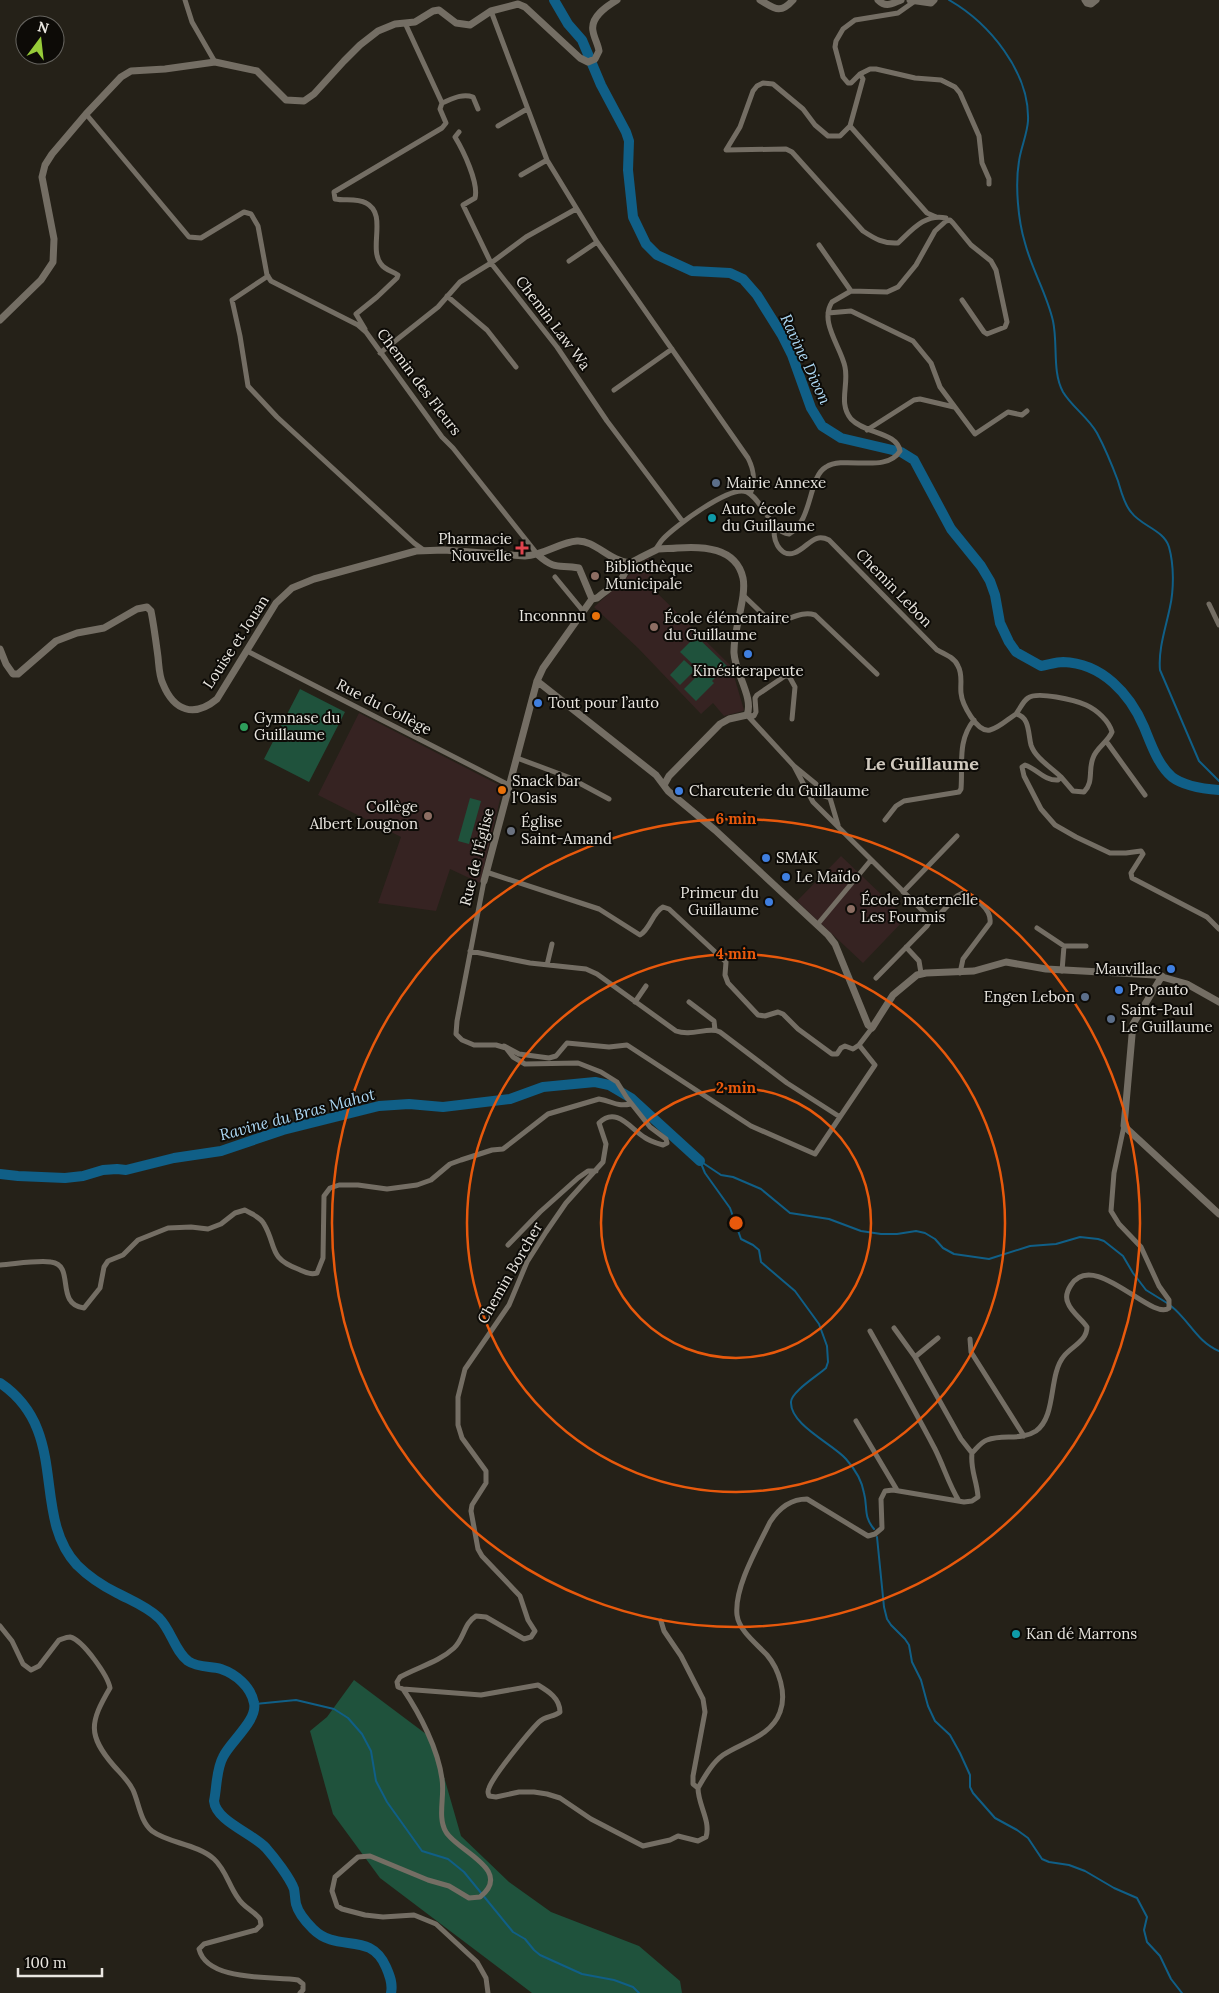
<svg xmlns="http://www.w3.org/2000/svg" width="1219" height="1993" font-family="Lora,serif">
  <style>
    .education { fill: #362322 }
    .green { fill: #1f523c }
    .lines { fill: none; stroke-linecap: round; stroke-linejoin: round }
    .stream { stroke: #105f87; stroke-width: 2 }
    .river { stroke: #105f87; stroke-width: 10 }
    .street { stroke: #746e64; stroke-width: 5 }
    .secondary { stroke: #746e64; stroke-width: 7 }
    .ring { fill: none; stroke: #e8590c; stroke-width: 2.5 }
    .service-dot { fill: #5c6f8a; stroke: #0d0b07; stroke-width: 2 }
    .culture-dot { fill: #0f9aa8; stroke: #0d0b07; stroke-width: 2 }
    .health-dot { fill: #e0444e; stroke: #0d0b07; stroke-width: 2 }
    .education-dot { fill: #8d6e63; stroke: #0d0b07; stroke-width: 2 }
    .food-dot { fill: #e8710a; stroke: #0d0b07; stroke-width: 2 }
    .shop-dot { fill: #3f7fe0; stroke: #0d0b07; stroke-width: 2 }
    .leisure-dot { fill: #2e9e5b; stroke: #0d0b07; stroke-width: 2 }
    .worship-dot { fill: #6b7280; stroke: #0d0b07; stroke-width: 2 }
    .labels { text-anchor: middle; stroke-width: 4; stroke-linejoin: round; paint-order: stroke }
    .street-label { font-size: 15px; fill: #eae7e1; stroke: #0d0b07 }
    .poi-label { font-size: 15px; fill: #eae7e1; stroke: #0d0b07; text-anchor: start }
    .water-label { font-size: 16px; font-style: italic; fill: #acd7f3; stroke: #0d0b07 }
    .quarter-label { font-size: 18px; font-weight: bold; fill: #cfc8bd; stroke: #0d0b07 }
    .centre { fill: #e8590c; stroke: #0d0b07; stroke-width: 2.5 }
    .ring-label { font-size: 15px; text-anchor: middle; font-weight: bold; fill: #e8590c; stroke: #0d0b07; stroke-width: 4; stroke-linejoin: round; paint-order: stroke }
  </style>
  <rect width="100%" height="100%" fill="#252118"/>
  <path class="education" d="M648,558L658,568L645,581L731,666L744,710L743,711L724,716L713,703L701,714L638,648L594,607Z
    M359,713L503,787L480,883L450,869L436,911L378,903L401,837L318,795Z
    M841,856L906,918L863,963L797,901Z"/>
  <path class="green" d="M696,636L727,666L712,681L714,683L696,701L684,689L701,672L680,652Z
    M684,660L695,670L680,685L670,675Z
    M300,689L345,712L309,782L264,759Z
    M470,798L481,801L469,844L458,841Z
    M354,1680L426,1734L438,1756L461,1836L509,1882L551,1912L639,1946L680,1981L682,1993H532L380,1878L333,1814L310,1731L327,1717Z"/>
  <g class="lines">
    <path class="stream" d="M949,0C989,23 1030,72 1028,121C1027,135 1021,147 1019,161C1015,185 1018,220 1025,243C1032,270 1047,294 1053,321C1058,344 1052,372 1063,392C1072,407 1088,417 1097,433C1105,448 1112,465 1118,481C1121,491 1124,504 1131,512C1141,526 1164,530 1169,547C1174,565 1174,589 1170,607C1166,627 1158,649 1160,670L1199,761L1219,781
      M700,1161L721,1175L733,1177L761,1189L790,1213L829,1219L861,1231L881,1234H897L916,1231L925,1233L935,1239L943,1248L954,1254L989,1259L1030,1246L1056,1244L1080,1237L1098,1239L1104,1241L1123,1256L1133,1273L1146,1290L1167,1303
      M700,1161L705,1173L730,1208L741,1239L753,1245L759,1250L761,1262L795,1291L819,1324L827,1346L828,1362L826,1368C817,1376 791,1392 791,1402C790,1425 833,1444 846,1459C854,1468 862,1481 864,1493C868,1508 863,1516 874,1529
      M1171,1306C1189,1320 1197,1342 1219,1351
      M877,1537L884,1607L887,1619L891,1625L905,1639L909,1645L912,1662L921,1680L928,1706L935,1721L950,1735L960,1753L970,1775V1787L973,1793L995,1818L1017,1830L1028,1838L1042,1859L1049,1862L1069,1865L1085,1871L1114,1888L1137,1898L1147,1917L1144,1930L1147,1942L1160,1956L1171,1979L1182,1993
      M255,1704L296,1700L334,1709L348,1718L362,1734L371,1751L376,1781L387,1802L422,1851L448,1859L464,1872L513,1932L525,1939L534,1950L540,1955L582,1974L614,1980L633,1987L639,1993"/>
    <path class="river" d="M554,0L568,24L582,40L601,85L626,132L629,141L628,170L633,217L646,244L657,255L692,271L730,273L743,279L757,295L782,335L792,355L811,408L822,426L841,438L901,452L914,460L951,529L981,566L990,581L995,595L1000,623L1009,642L1016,652L1041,666C1048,665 1056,662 1063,662C1102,663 1130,694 1144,727C1151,744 1158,765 1172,777C1184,786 1204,789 1219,790
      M0,1174L18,1176L65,1178L83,1176L103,1170L117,1169L126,1170L174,1158L221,1151L283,1130L379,1106L409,1104L443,1107L510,1099L543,1087L595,1082L609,1085L631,1098L700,1161
      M0,1383C71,1431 30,1514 77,1565C88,1576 103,1586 117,1593C132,1601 146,1606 159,1618C171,1630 175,1651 188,1661C198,1668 211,1666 221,1669C236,1674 251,1687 254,1703C258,1720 230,1742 223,1757C216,1770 217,1787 214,1801C216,1821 252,1833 266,1848C274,1857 290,1878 294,1889C295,1894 295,1899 296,1904C298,1912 307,1923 313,1929C338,1954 370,1930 386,1967C390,1976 393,1984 391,1993"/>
    <path class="street" d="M185,0L192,22L215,62
      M491,11L547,160L597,242L748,458C754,470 756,481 750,494
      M405,23L442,103
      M860,74L870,69H876L915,78L941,80L955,87L960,93L979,136L982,163L989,179V184
      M86,114L189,237L201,238L244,212L251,214L258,226L267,275L271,281L358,325L366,332L442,437L453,448L538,555
      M498,126L527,109
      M850,126L927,213L936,217
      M459,132L455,137C463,150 479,183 475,198L463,205L491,263L557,347L607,421L683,522
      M521,175L547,160
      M946,221L950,220L953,223L971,245L991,261L996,270L1007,322L1005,327L987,334L984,332L962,300
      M819,245L851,291
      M569,261L597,242
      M268,276L232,300L240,336L248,386L277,417L414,543L425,551
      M447,296L487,330L516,367
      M828,313L851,311L913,341L931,363L940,387L975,434L1008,412L1022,415L1027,411
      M365,329L356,314L377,297L397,278L398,275C392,271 385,270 381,264C368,248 388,214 366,203C357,198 345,201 335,199L334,192L442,128L446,123L440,109L442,103C452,99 462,93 473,97L478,109
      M380,353L438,307L460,282L491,263L526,237L576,209
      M614,390L672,349
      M867,430L914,400L920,399L954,407
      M776,526C770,537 780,558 794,553C808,548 813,532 829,540L937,650C945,654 955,658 958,666C963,675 960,684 961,693C962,704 977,733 990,730C999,728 1008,719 1016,714C1030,717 1028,734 1031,745C1035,758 1052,768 1061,777L1058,780C1045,781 1037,769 1025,765L1022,767L1024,776L1041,809L1055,825L1076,837L1110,853H1126L1141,851L1143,854L1131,873L1132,878L1207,917L1219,929
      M656,549C658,546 660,542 663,539C674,527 731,484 747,492C763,500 771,533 789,534C813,521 808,477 826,467C845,455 886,474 900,451C897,432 865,434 851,419C838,403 849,385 845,367C841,347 819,322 832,302L851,291L887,292L898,287L916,265L935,231L946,221V218C925,213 911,231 898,243C884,244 875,239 863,231L792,152L786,149L726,150L740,127L753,91L757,86L763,83L773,84L803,109L815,125L828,136H840L850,126L863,79L860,74L851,83H848L843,77L835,47L836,41L843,29L855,20L898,13L915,1
      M555,577L583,611
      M743,595L771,622C787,623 799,610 815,615L877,674
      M1209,604L1219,625
      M247,651L509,785
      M1016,714C1020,709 1023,701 1028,698C1037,691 1075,700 1086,705C1097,710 1109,721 1112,732C1108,742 1096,748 1093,758C1088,770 1094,782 1084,792L1073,791L1061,777
      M747,715L794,766L816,784L821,795L830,798L838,825
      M747,715L754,716L756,712L755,698L757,695L785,676H789L795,687L792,719
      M1106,741L1145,795
      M517,758L568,777L609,799
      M794,766L813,802L931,919H935L957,896L963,893C975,896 992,910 990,923L963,959L960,973
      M885,820L896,806L904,801L959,792L961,789C963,764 957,741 974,720
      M486,872L599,909L640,935C651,928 652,913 663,907L669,909L726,962L725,975L728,983L758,1015L765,1016L778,1012L783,1014L798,1029L832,1054H837L841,1048L845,1046L853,1049L859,1045L872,1028
      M484,881L457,1021L456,1034L462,1040L474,1045H496L506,1048L513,1057L525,1064L578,1063L601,1072L617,1082L627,1098L650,1127L666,1139L667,1143L663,1145C656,1143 649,1141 644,1137C630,1128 616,1106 599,1123L606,1144L603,1162L566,1203L546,1232L527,1262L509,1305L465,1369L458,1397V1425L462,1438L486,1471V1483L472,1505L471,1511L478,1549L482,1556L520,1596L528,1620L535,1631L531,1637L524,1639L486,1617L476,1616C464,1623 464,1639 454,1648C439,1662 418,1667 400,1677L397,1682L398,1687L403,1689C420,1714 438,1749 442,1779C445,1796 437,1817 446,1832C457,1851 514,1870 480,1897L469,1898L449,1886L428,1880L370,1856L358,1857L335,1877L332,1891L337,1906L342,1909L365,1915L383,1917L414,1915L436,1924L477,1962L486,1978L488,1993
      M903,892L957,836
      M817,925L871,860
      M1037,928L1064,946L1062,971
      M1064,946H1086
      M906,947L919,961L921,973
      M470,951L530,963L586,969L597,974L676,1031C692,1037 709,1026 720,1032L787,1083L840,1117
      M547,965L552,944
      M876,978L927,926L931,919
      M635,1002L646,986
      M689,1002L714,1021L715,1030
      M504,1046L519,1054L549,1058L556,1056L567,1043L609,1047L627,1045L751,1126L815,1154L875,1065L859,1045
      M508,1245L540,1212L578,1178L588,1171H596
      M0,1265C15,1264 37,1260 51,1262C76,1265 54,1304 84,1308L100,1288L104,1267L108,1261L123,1255L138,1240L168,1228L191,1227L208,1229L221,1224L235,1213L245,1210C251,1214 261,1217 264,1224C277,1246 268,1258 298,1269C305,1272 310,1275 317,1273L323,1258L324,1196L330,1188L339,1185H358L387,1189L417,1185L431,1180L450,1164L461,1160L492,1150L503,1149L548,1114L599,1099C613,1101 615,1107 631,1104
      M894,1328L915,1357
      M870,1331C892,1370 914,1409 935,1449C944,1467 949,1485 959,1501
      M938,1338L915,1357L961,1439L972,1453
      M970,1339L971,1352L1024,1436
      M856,1421L897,1490
      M661,1621L664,1631L681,1656L703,1699L705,1712L693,1776V1784L698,1788
      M0,1626L12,1641L23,1664L31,1670L39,1666L59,1640C62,1639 67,1637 70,1637C83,1640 108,1676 110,1688C90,1722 87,1735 114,1766C121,1774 128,1780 133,1790C139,1803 140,1821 152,1831C168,1843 197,1844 214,1859C226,1870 229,1886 238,1898C243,1907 254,1911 260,1919L261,1925L256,1930L204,1944L199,1949C207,1982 272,1976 298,1980L303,1984V1990L300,1993
      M403,1689L481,1695L538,1685C548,1691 560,1698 560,1712C554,1717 545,1716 539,1722C529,1732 493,1776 489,1788C487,1792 488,1792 489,1796L496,1797L519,1792H534L547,1794L560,1798L591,1819L643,1846L670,1840L678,1836L698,1841L706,1837C711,1821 698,1805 698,1788C705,1776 712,1763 723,1755C742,1742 771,1737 780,1712C787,1694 779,1669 767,1655C757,1644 739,1631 737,1615C734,1587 758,1547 770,1522C779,1508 790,1499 807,1499L868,1536L875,1534L882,1528L881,1499L885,1491L893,1490L964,1502L972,1501L978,1497C977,1480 970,1470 972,1453C977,1448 981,1442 987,1440C1003,1434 1021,1441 1036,1431C1057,1416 1048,1375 1064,1356C1072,1346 1087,1341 1087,1327C1082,1319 1071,1312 1068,1303C1065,1297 1067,1291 1071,1285C1094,1249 1152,1322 1169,1308V1300L1159,1286L1141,1247L1119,1224L1111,1211L1114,1173L1124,1126"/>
    <path class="secondary" d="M760,0C774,8 780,15 793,0
      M878,0C886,8 891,4 901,0
      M910,0L931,3L934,0
      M1085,0L1087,3L1091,4L1096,0
      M0,320L41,280L53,262L54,239L42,177L45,165L52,154L86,114L121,77L131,71L165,69L215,62L257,71L286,100L304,101L314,94L344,61L360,45L378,31L395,24L415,22L433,11L439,10L456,23L470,25L491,11L518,4L525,7L580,58L588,62L595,59L599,51C598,44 594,38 593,31C590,17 607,6 617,0
      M538,555C556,571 559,564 579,568L592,599
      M592,599L597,598C604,592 614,586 621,579C625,575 626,566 631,563C633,561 656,550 658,549C664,548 671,549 677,548C702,546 736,547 743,578C747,597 733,630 734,653C735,673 754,698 747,715L729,719L720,724L669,776L664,785
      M0,649L6,664L13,674H18L56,641L77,633L104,628L137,609L147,607L151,611C154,626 156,642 158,657C159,666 159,676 163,684C174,711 194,718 217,699L276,603L292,588L314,579L416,551L444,550L525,556C545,555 560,542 577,541C595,540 609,561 630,563
      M537,681L656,775L668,791L715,830L828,935L835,944L868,1025L872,1028L893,995L917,975L926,973L974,971L1006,962L1046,969L1155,975L1187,984L1219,1002
      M484,881L537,681L543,668L592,599
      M1162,976L1133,1024L1124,1126L1219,1214"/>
  </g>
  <g class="ring">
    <circle cx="736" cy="1223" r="135"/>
    <circle cx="736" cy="1223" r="269"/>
    <circle cx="736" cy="1223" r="404"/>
  </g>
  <g class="service-dot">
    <circle cx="716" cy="483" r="5"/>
    <circle cx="1085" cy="997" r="5"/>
    <circle cx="1111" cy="1019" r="5"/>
  </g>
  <g class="culture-dot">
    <circle cx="712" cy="518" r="5"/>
    <circle cx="1016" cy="1634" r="5"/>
  </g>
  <path class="health-dot" d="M519.5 540.5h5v5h5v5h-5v5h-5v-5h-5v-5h5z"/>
  <g class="education-dot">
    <circle cx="595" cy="576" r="5"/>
    <circle cx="654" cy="627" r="5"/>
    <circle cx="428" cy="816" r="5"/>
    <circle cx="851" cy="909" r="5"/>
  </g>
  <g class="food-dot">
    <circle cx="596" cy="616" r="5"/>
    <circle cx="502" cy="790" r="5"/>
  </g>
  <g class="shop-dot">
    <circle cx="748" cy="654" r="5"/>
    <circle cx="538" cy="703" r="5"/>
    <circle cx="679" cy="791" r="5"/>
    <circle cx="766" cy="858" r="5"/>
    <circle cx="786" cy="877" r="5"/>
    <circle cx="769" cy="902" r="5"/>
    <circle cx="1171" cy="969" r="5"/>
    <circle cx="1119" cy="990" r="5"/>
  </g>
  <circle class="leisure-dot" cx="244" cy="727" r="5"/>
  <circle class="worship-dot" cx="511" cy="831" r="5"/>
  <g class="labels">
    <g class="street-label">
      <text transform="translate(553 323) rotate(53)" y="5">Chemin Law Wa</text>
      <text transform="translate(419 382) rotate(53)" y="5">Chemin des Fleurs</text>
      <text transform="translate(894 588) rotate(46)" y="5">Chemin Lebon</text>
      <text transform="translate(236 642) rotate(-57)" y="5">Louise et Jouan</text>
      <text transform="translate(384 707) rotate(27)" y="5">Rue du Collège</text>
      <text transform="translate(477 857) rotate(-76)" y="5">Rue de l'Église</text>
      <text transform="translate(510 1273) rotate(-60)" y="5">Chemin Borcher</text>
    </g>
    <g class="poi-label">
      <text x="726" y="488">Mairie Annexe</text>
      <text x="722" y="514">Auto école<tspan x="722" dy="17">du Guillaume</tspan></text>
      <text x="512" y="544" text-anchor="end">Pharmacie<tspan x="512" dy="17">Nouvelle</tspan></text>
      <text x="605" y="572">Bibliothèque<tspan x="605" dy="17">Municipale</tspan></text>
      <text x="586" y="621" text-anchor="end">Inconnnu</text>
      <text x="664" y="623">École élémentaire<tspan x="664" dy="17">du Guillaume</tspan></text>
      <text x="748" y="676" text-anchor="middle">Kinésiterapeute</text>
      <text x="548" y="708">Tout pour l’auto</text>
      <text x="254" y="723">Gymnase du<tspan x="254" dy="17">Guillaume</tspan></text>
      <text x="512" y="786">Snack bar<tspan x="512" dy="17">l'Oasis</tspan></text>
      <text x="689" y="796">Charcuterie du Guillaume</text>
      <text x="418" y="812" text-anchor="end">Collège<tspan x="418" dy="17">Albert Lougnon</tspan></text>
      <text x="521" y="827">Église<tspan x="521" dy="17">Saint-Amand</tspan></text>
      <text x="776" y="863">SMAK</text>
      <text x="796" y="882">Le Maïdo</text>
      <text x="759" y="898" text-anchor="end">Primeur du<tspan x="759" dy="17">Guillaume</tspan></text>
      <text x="861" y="905">École maternelle<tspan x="861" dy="17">Les Fourmis</tspan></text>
      <text x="1161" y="974" text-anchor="end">Mauvillac</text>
      <text x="1129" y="995">Pro auto</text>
      <text x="1075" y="1002" text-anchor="end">Engen Lebon</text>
      <text x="1121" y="1015">Saint-Paul<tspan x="1121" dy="17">Le Guillaume</tspan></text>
      <text x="1026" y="1639">Kan dé Marrons</text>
    </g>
    <g class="water-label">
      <text transform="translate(806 359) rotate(65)" y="6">Ravine Divon</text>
      <text transform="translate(297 1114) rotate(-15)" y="6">Ravine du Bras Mahot</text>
    </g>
    <g class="quarter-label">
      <text x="922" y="770">Le Guillaume</text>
    </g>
  </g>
  <circle cx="736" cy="1223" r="8" class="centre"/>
  <g class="ring-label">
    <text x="736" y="824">6 min</text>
    <text x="736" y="959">4 min</text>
    <text x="736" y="1093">2 min</text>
  </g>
  <g transform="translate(40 40) rotate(15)"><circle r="24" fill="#0d0b07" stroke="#65635e"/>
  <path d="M0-4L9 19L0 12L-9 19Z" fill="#97cc39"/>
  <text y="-8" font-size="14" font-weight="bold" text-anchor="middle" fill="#eae7e1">N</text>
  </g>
  <path d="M18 1968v8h84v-8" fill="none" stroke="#eae7e1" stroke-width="2.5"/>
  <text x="25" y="1968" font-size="15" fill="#eae7e1" stroke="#0d0b07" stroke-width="4" paint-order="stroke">100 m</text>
</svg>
